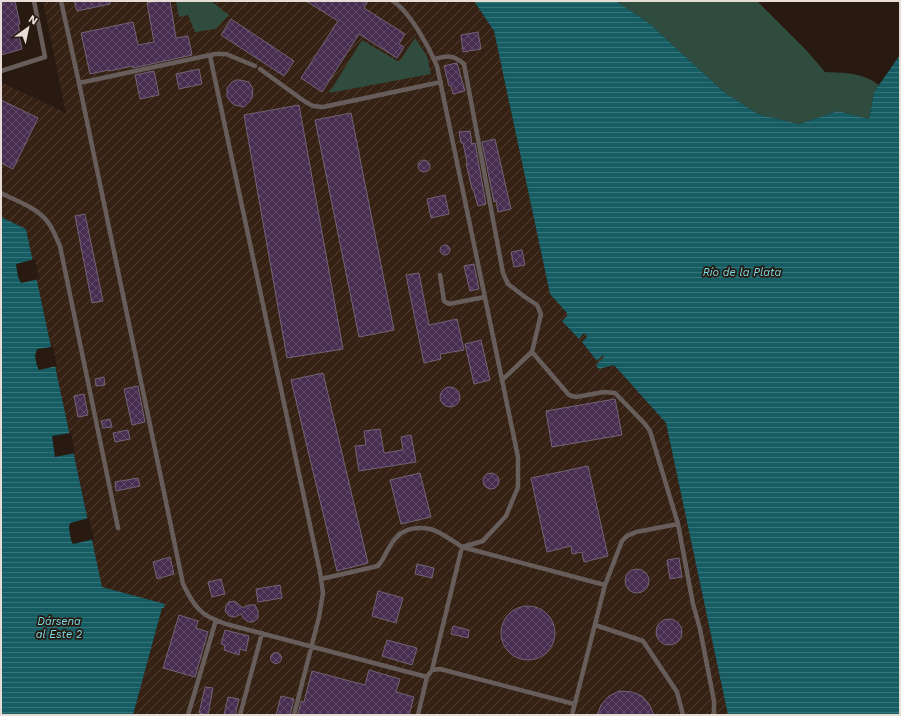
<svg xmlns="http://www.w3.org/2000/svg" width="901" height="716" font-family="'Work Sans',sans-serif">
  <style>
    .industrial { fill: url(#industrial-furrows) }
    .green { fill: #304c3e }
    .water { fill: url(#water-rules) }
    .pier { fill: #291a11 }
    .building { fill: url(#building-cross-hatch); stroke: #716575 }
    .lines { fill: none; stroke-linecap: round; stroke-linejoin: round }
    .lane { stroke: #675e5b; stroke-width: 4.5 }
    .labels { text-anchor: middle; stroke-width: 3.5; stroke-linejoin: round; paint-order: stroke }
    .water-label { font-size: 11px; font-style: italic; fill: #78deea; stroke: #291a11 }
  </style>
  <defs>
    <pattern id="industrial-furrows" width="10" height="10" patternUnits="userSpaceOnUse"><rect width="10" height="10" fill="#362115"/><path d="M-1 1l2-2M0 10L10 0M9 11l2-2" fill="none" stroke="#534136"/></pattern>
    <pattern id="water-rules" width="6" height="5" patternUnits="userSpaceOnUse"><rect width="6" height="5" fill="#165c63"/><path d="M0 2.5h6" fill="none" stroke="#387379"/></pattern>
    <pattern id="building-cross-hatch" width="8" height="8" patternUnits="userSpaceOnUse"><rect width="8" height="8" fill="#472d50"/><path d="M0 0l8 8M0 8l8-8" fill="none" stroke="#624b68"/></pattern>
  </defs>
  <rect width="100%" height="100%" fill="#291a11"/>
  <path class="industrial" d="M43,1H474L494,31L550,294L567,313V316L563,321L578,338L583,334H586L587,337L582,343L597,361L603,355L605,357L598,363L614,365L666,423L728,715H133L162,608L102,587L26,229L1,217V82L66,113Z"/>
  <path class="green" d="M176,1H211L229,15L216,29L195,32L188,15L179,17Z
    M616,1H757L807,51L825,72C846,73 861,72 879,85L874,92L869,119L838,111L799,124L758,114L724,92L649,23Z
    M415,38L427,56L431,74L329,93L362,40L399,62Z"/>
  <path class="water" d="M474,1H616L649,23L724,92L758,114L799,124L838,111L869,119L874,92L900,55V715H728L666,423L614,365L599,369L596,366L598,363L604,357L603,355L597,361L582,342L587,337L586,334H583L579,339L562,321L567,316V313L550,294L494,31Z
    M1,217L26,229L102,587L165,604L164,608H162L133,715H1Z"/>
  <path class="pier" d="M35,259L39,279L21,283L18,277L16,264Z
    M51,347H53L57,366L39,370L37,366L35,356L37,349Z
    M71,433L75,453L55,457L52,436Z
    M89,518L94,539L73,544L71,540L69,528L70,523Z"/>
  <path class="building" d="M1,1H15L20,24H18L21,36H19L22,49L1,55Z
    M74,1H110V4L77,11Z
    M158,1H170L176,38L188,36L192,55L133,68V66L109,71V70L90,74L81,33L133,22L138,45L154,42L147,3Z
    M306,1H368L364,8L405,34L399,44L404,47L397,58L359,34L322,92L301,78L338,21Z
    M231,19L294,61L284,76L221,35Z
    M478,32L481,49L463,52L461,35Z
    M456,63H457L465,91L453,94L451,86H449L444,66Z
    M199,69L202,84L179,89L176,74Z
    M154,71L159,95L140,99L135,75Z
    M236,80H240L249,82L253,89L252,98L250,101L244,107L235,105L232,103L227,97V88L232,82Z
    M1,100L38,118L13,169L1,163Z
    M299,105L343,349L287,358L244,115Z
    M351,113L394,330L359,337L315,120Z
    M470,131L472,144L475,143L486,204L478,206L473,189H472L466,163L467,162L463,143H461L459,132Z
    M495,139L511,209L498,212L496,201L494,202L482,142Z
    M418 166a6 6 0 1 1 12 0a6 6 0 1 1-12 0Z
    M445,195L449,214L431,218L427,199Z
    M85,214L103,301L92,303L75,216Z
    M440 250a5 5 0 1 1 10 0a5 5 0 1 1-10 0Z
    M522,250L525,265L514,267L511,252Z
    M474,264L479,289L470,291L464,266Z
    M419,273L429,325L457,319L464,350L440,354L441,359L424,363L406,275Z
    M481,340L490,380L474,384L465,344Z
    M323,373L368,563L337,571L291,380Z
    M104,377L105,385L96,386L95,379Z
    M138,386L145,422L132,425L124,389Z
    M440 397a10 10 0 1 1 20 0a10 10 0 1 1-20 0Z
    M84,394L88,415L78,417L74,396Z
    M615,399L622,435L552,447L546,411Z
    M110,419L112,427L103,428L101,421Z
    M380,429L384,453L403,450L401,437L411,435L416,462L359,471L355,446L366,445L364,431Z
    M128,430L130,439L115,442L113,433Z
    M588,466L608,556L584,562L582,552L572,554L571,546L547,552L531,478Z
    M483 481a8 8 0 1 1 16 0a8 8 0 1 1-16 0Z
    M420,473L431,517L401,524L390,480Z
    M138,478L140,486L116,491L115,482Z
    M170,557L174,574L157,579L153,562Z
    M679,558L682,577L670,579L667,560Z
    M417,564L434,568L432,578L415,574Z
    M625 581a12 12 0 1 1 24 0a12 12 0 1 1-24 0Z
    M221,579L225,594L212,597L208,582Z
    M280,585L282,598L258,602L256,589Z
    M378,591L403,598L396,623L372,616Z
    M234,601L236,602L243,608L248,605H255L258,611V618L253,622H249L244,619L241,614L235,617L229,616L225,611L226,606L229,602Z
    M501 633a27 27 0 1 1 54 0a27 27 0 1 1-54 0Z
    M179,615L198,621L196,628L208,632L195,677L163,668Z
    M656 632a13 13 0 1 1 26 0a13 13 0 1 1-26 0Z
    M453,626L469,630L468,638L451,634Z
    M225,630L249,636L246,651L240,649L239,655L224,650L225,645L221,644Z
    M387,640L417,648L412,665L382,656Z
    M270.5 658a5.5 5.5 0 1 1 11 0a5.5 5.5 0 1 1-11 0Z
    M369,670L400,679L396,692L414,697L409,715H298L301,701L304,702L312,671L365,685Z
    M205,687L213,688L208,715L199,713Z
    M619,691L632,692L642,696L649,704L654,715H597L601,705L609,696Z
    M281,696L294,699L290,715H276Z
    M228,697L239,699L235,715H224Z"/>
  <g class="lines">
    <path class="lane" d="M61,1L79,83L183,584C188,594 194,606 203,613C209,618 218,621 226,624L427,677L418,715
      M393,1C410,12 429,47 437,66L518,457V487L506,516L483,541L462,547L432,670
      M210,56L320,572L323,593L319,617L294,715
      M434,59C447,56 453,54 464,64L503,273L508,284L525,297L537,305L541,314L532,352L569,395L576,397L604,392L615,393L645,424L650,431L678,524L693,604L700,629L714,701V712L713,715
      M260,69L304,101L313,106L323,107L441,82
      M1,71L45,57L34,1
      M79,83L215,54H226L255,66
      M1,193C16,201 36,207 47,221C53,228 56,238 60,246L118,528
      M440,275L444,301L449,304L485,297
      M502,380L532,352
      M321,579L378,566C385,558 388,546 396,538C404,528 418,527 430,529C440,531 454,542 462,547L605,585
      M595,625L643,641L677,692L683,715
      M427,677L432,670L440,669L574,704
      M188,715L216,620
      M240,715L262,633
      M572,715L605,585L622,541L627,536L636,532L678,524"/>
  </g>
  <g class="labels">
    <g class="water-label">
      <text x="742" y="276">Río de la Plata</text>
      <text x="59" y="625">Dársena<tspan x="59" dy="13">al Este 2</tspan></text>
    </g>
  </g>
  <rect width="901" height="716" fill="none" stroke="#e7dcd6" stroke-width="4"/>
  <g transform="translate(28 28) rotate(33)" stroke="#291a11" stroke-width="3" paint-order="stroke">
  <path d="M0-3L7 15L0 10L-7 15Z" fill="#e7dcd6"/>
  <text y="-6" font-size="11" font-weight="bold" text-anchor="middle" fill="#e7dcd6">N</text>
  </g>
</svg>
